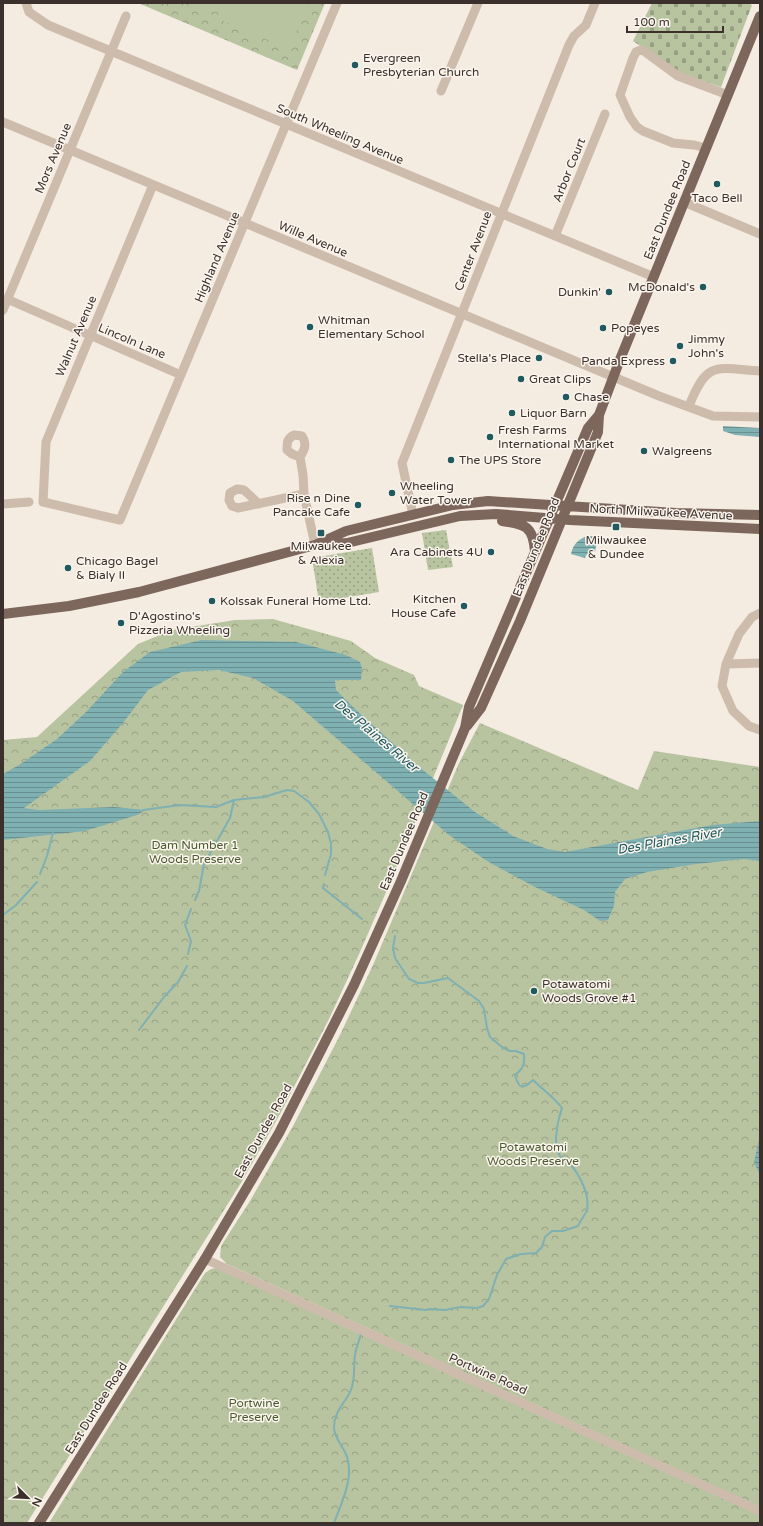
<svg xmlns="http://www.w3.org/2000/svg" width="763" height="1526" font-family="'Varela Round',sans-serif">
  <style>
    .grass { fill: url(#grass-dots) }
    .cemetery { fill: url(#cemetery-stones) }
    .park { fill: url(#park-crowns) }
    .pitch { fill: #b8c4a0 }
    .water { fill: url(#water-rules) }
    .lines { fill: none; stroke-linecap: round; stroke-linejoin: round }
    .stream { stroke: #7fb0b2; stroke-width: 2 }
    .minor { stroke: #cdbbac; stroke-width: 9 }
    .major { stroke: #7d675c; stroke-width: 10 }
    .poi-dot { fill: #1f5a5e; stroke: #fbf5ee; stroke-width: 1.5 }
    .labels { text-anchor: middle; stroke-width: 3; stroke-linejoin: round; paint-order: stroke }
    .poi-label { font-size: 12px; fill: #3b302b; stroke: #fbf5ee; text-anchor: start }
    .street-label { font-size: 12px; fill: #3b302b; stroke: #fbf5ee }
    .park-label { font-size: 12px; fill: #4a5a2e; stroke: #fbf5ee }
    .water-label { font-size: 13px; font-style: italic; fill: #1f5a5e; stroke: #fbf5ee }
  </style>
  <defs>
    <pattern id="grass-dots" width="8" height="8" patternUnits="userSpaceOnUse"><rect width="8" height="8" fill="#b8c4a0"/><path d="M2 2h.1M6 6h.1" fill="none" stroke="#97a083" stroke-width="1.8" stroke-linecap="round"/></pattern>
    <pattern id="cemetery-stones" width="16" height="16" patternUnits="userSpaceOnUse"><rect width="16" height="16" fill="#b8c4a0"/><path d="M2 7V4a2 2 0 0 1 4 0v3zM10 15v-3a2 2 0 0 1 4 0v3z" fill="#97a083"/></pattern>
    <pattern id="park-crowns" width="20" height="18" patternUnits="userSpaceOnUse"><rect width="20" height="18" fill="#b8c4a0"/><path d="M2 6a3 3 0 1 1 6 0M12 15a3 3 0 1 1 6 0" fill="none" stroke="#97a083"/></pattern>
    <pattern id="water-rules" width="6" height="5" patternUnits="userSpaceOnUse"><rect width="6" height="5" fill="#7fb0b2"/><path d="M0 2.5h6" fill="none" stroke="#699091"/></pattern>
  </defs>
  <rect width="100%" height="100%" fill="#f4ebe1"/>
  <path class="grass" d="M446,530L453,567L428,570L422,533Z
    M372,548L379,592L319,602L312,558Z"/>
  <path class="cemetery" d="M652,3H747L752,5L721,87L679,73L633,41Z"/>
  <path class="park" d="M138,3H325L297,70Z
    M273,619L351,641L375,658L414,675L419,686L463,705L390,883L360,952L329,1019L280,1114L241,1183L27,1523H3V740L37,737L138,644L172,630L235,620Z
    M480,723L638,790L654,751L760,767V1507L227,1264L220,1257L221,1246L250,1201L293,1126L340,1035L373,965L459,763Z
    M217,1268L760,1515V1523H49L205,1273L211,1269Z"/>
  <path class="pitch" d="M201,3H309L289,49L218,19L220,12L201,11Z"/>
  <path class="water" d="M723,426L760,428V437L735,435L723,431Z
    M589,536H595L596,546L595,552H591L586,555L585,558L571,554C573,544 579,538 589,536Z
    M202,640L296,642L346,655L360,662L362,668L361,680H335L336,690L353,707L418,766L475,812L513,836L547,849L565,852L712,825L760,821V861L744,859L696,864L647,872L625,879L615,892L614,906L608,920L600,921L584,910L535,887L487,861L449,835L293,701L253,678L219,670L181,672L148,690L123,723L90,761L24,808L39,810L114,807L146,810L137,815L85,831L3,840V774L19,765L57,739L86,712L123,672L150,652Z
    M760,1136V1175L754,1162Z"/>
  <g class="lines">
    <path class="stream" d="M143,810L180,805L216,807L234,800L264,797L287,790L294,791L309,802L319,814L328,832L331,844V854L325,875
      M40,874L47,856L53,833
      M324,884L323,888L362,919
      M195,900L199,891L204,864L230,818L234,800
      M3,915L16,905L37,882
      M188,954L191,941L185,925L191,909
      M139,1030L164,997L178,982L187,966
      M390,1306L426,1310L429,1309L445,1310L461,1307L477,1308L483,1306L489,1299L497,1275L506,1259L521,1254L536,1253L542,1247L545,1237L552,1231H563L578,1226C580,1221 585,1215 587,1210C590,1195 580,1175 570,1164C567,1161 563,1160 560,1156C552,1144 558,1120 562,1108C554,1097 542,1089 533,1080C522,1090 519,1089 515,1075C523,1069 525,1064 524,1054L516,1051H510L502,1047L490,1037L487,1028L484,1009L479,1001L448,978L424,983H418L409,979L395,958L393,948L395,936
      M334,1523C342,1502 356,1474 345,1452C341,1444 334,1437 334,1427C334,1413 343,1405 349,1394C356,1382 353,1368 355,1355C356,1348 359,1341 361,1334"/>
    <path class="minor" d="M26,3L29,12L48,25L654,277
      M441,91L478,3
      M3,122L659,396L713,416L760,417
      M706,148L694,145L673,143L643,131L637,127L630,117L620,95L633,58L636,52L641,50L644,51L678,76L728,95
      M153,185L46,442L43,502L120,520L337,3
      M684,202L760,234
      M555,236L605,114
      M7,299L181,375
      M3,310L126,16
      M689,406C707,360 716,368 760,371
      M294,435L302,436C307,444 305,449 300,457L292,454L287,450C287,442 287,439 294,435Z
      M300,457L303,475L304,494L315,545
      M3,504L29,502
      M259,504L244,490L237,489L230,493L229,500L232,506L238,508L304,494
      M413,515L402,463L569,45L574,36L586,25L595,3
      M760,613L752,617L739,634L726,664L722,686L733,711L749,726L760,730
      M726,664L760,663
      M205,1259L760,1511"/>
    <path class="major" d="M502,521C525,524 533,526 535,551
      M323,545L347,543L460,516L496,514L570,520L760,529
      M3,614L69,606L139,592L315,545L346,531L453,505L488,501L676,513L760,515
      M467,726L481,708L520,621L598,432L599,415L619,362L760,16
      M39,1523L205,1259L279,1133L354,985L401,881L465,728L469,707L588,428L599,415"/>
  </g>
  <g class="poi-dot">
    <circle cx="355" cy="65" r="4"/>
    <circle cx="717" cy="184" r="4"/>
    <circle cx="703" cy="287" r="4"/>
    <circle cx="609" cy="292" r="4"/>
    <circle cx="310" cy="327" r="4"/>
    <circle cx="603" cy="328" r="4"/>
    <circle cx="680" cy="346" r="4"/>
    <circle cx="539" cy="358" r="4"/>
    <circle cx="673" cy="361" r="4"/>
    <circle cx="521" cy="379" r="4"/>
    <circle cx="566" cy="397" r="4"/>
    <circle cx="512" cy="413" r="4"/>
    <circle cx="490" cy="437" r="4"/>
    <circle cx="644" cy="451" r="4"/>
    <circle cx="451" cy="460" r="4"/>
    <circle cx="392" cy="493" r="4"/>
    <circle cx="358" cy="505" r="4"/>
    <rect x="612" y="523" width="8" height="8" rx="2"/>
    <rect x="317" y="529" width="8" height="8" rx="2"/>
    <circle cx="491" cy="552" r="4"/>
    <circle cx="68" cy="568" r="4"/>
    <circle cx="212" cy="601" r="4"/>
    <circle cx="464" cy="606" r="4"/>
    <circle cx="121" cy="623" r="4"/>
    <circle cx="534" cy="991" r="4"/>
  </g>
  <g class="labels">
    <g class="poi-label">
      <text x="363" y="62">Evergreen<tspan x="363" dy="14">Presbyterian Church</tspan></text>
      <text x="717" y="202" text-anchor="middle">Taco Bell</text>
      <text x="695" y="291" text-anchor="end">McDonald's</text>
      <text x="601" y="296" text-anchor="end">Dunkin'</text>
      <text x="318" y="324">Whitman<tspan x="318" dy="14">Elementary School</tspan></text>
      <text x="611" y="332">Popeyes</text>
      <text x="688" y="343">Jimmy<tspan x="688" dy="14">John's</tspan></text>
      <text x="531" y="362" text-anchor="end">Stella's Place</text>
      <text x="665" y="365" text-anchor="end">Panda Express</text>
      <text x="529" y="383">Great Clips</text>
      <text x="574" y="401">Chase</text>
      <text x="520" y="417">Liquor Barn</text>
      <text x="498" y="434">Fresh Farms<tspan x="498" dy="14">International Market</tspan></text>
      <text x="652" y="455">Walgreens</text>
      <text x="459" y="464">The UPS Store</text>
      <text x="400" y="490">Wheeling<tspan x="400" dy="14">Water Tower</tspan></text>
      <text x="350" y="502" text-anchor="end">Rise n Dine<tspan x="350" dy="14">Pancake Cafe</tspan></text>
      <text x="616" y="544" text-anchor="middle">Milwaukee<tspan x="616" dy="14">&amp; Dundee</tspan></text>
      <text x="321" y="550" text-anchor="middle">Milwaukee<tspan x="321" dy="14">&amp; Alexia</tspan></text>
      <text x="483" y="556" text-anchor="end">Ara Cabinets 4U</text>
      <text x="76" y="565">Chicago Bagel<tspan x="76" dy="14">&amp; Bialy II</tspan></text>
      <text x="456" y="603" text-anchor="end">Kitchen<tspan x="456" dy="14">House Cafe</tspan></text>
      <text x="220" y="605">Kolssak Funeral Home Ltd.</text>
      <text x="129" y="620">D'Agostino's<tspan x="129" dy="14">Pizzeria Wheeling</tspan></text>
      <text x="542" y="988">Potawatomi<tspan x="542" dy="14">Woods Grove #1</tspan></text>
    </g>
    <g class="street-label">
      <text transform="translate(340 134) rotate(23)" y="4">South Wheeling Avenue</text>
      <text transform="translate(53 158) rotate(-67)" y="4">Mors Avenue</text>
      <text transform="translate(569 170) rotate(-68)" y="4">Arbor Court</text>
      <text transform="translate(667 210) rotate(-68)" y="4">East Dundee Road</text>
      <text transform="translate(313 239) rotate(23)" y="4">Wille Avenue</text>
      <text transform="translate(473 251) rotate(-69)" y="4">Center Avenue</text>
      <text transform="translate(217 257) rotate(-67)" y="4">Highland Avenue</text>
      <text transform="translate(76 336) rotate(-67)" y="4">Walnut Avenue</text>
      <text transform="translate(132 341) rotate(23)" y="4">Lincoln Lane</text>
      <text transform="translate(661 512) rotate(3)" y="4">North Milwaukee Avenue</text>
      <text transform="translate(536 547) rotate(-68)" y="4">East Dundee Road</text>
      <text transform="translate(404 841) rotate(-67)" y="4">East Dundee Road</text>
      <text transform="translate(263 1131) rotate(-61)" y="4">East Dundee Road</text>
      <text transform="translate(488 1374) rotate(24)" y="4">Portwine Road</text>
      <text transform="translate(96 1408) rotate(-58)" y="4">East Dundee Road</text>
    </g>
    <g class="park-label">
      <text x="195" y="849">Dam Number 1<tspan x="195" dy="14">Woods Preserve</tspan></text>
      <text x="533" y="1151">Potawatomi<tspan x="533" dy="14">Woods Preserve</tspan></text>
      <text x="254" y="1407">Portwine<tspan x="254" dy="14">Preserve</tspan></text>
    </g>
    <g class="water-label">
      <text transform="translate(377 735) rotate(40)" y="5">Des Plaines River</text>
      <text transform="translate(669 840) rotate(-10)" y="5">Des Plaines River</text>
    </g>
  </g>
  <rect width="763" height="1526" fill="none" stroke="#3b302b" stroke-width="8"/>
  <g transform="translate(28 1498) rotate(114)" stroke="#fbf5ee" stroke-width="3" paint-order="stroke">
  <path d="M0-3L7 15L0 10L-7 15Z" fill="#3b302b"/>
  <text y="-6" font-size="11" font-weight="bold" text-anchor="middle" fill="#3b302b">N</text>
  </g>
  <path d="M627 26v6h96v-6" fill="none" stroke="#3b302b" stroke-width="2"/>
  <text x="633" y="26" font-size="12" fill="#3b302b" stroke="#fbf5ee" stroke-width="3" paint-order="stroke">100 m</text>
</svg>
